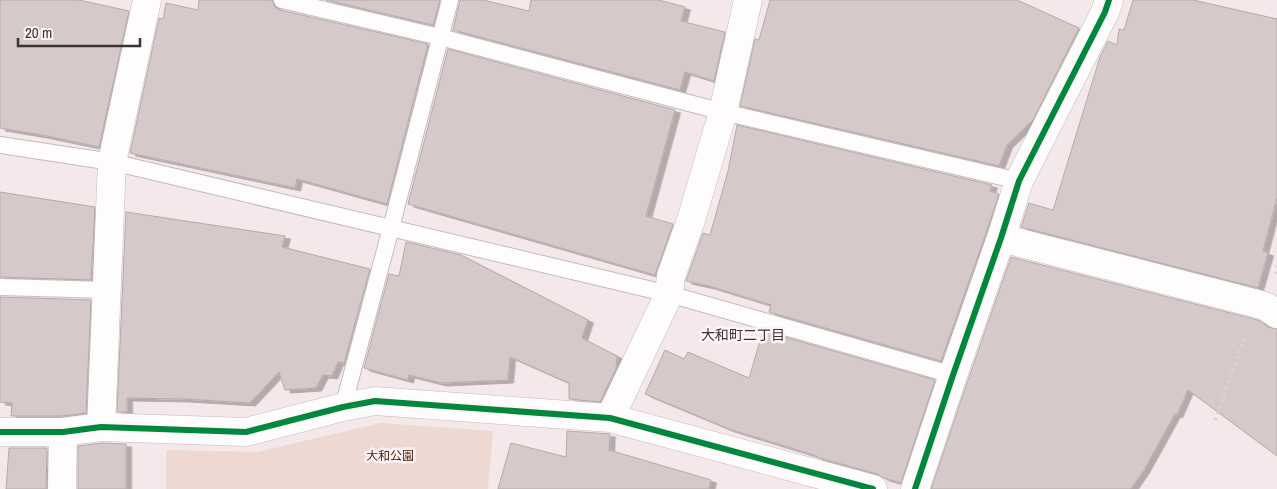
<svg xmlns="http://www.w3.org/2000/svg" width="1277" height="489" font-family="'Archivo Narrow','Noto Sans JP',sans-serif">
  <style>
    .green { fill: #edd8d2 }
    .building { fill: #d6c9c9; stroke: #b5aaab; filter: url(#shadow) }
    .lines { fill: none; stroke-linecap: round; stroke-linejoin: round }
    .lane-casing { stroke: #c5babc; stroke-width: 18 }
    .street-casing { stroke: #c5babc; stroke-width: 29 }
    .path { stroke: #dad5d6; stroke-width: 3; stroke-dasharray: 2.5 4; stroke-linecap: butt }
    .lane { stroke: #fefcfc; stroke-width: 16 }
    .street { stroke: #fefcfc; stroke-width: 28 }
    .cycleway-casing { stroke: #fef4f6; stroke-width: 9 }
    .cycleway { stroke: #00873e; stroke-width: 6 }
    .labels { text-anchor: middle; stroke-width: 5; stroke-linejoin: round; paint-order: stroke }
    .park-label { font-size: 12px; fill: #4d2207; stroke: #fef4f6 }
    .neighbourhood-label { font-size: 14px; fill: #3c3234; stroke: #fef4f6 }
  </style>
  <defs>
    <filter id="shadow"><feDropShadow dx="5.5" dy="3" stdDeviation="0" flood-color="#0004"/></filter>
  </defs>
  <rect width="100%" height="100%" fill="#f5e8ea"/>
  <path class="green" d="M381,423L493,431L488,489H166V450L257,452Z"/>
  <path class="building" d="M0,0H79L129,11L99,147L42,135L0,128Z
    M199,0H272L275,7L280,10L428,44L387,204L297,179L295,188L130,153L159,18L163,19L166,3L198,10Z
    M326,0H440L433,25Z
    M460,0H483L529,11L531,0H659L685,7L681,21L725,32L714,81L685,72L680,90L453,30Z
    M770,0H1017L1079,28L1033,120L1007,145L999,166L740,106L755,39L759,40Z
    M1133,0H1193L1277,19V198L1263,251L1268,253L1258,288L1021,227L1029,203L1053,210L1100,57L1108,41L1117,45L1119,29L1124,30Z
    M448,49L675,110L646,216L673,224L655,275L408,204Z
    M737,125L992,185L990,191L999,194L986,233L941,361L769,312L771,305L709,286L686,281L703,233L710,235L728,171Z
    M0,192L95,207L91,280L0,277Z
    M126,212L285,236L282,247L370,269L344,363L338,362L332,376L323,375L316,388L285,390L279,372L250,403L184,399L127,398V412H117Z
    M406,242L461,255L588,320L582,338L617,356L616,368L600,402L569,399V383L510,357L508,380L441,383L409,375L408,380L364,368L389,274L399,276Z
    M1011,257L1254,319L1260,321L1268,327L1277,329V456L1188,390L1177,415L1175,414L1144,470L1131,489H931L968,380Z
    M0,297L91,300L86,413L62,416H11L12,403L0,402Z
    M763,331L935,380L901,483L884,478L877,474L816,457L817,456L729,429L645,394L665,350L684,359L688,352L749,378Z
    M567,431L610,434L609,450L711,480L709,489H498L511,443L566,457Z
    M102,443L126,444V489H78V446Z
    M9,448H47L46,489H6Z"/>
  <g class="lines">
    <g class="lane-casing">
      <path id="lane" d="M282,0L440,37L723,112L1019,181
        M0,145L112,162L610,280L669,294L953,375
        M0,287L106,290
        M343,407L391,228L450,0"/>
    </g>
    <g class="street-casing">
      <path id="street" d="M1001,238L1258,304L1267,307L1277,314
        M610,418L669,294L671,276L691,220L723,112L748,0
        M101,427L112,162L147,0
        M0,432H63L101,427L246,432L343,407L375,401L610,418L873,489
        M62,489L63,432
        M915,489L953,375L1001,238L1019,181L1105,12L1109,0"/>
    </g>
    <path class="path" d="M1275,274L1277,265
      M1215,420L1245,337"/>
    <use href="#lane" class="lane"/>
    <use href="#street" class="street"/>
    <g class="cycleway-casing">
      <path id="cycleway" d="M0,432H63L101,427L246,432L343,407L375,401L610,418L873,489
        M915,489L953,375L1001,238L1019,181L1105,12L1109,0"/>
    </g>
    <use href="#cycleway" class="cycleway"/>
  </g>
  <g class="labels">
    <g class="park-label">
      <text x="390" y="460">大和公園</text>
    </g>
    <g class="neighbourhood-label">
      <text x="743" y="340">大和町二丁目</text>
    </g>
  </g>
  <path d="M18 38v8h122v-8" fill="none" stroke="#3c3234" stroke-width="2.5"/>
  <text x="25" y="38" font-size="15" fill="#3c3234" stroke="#fef4f6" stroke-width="4" paint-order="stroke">20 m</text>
</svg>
